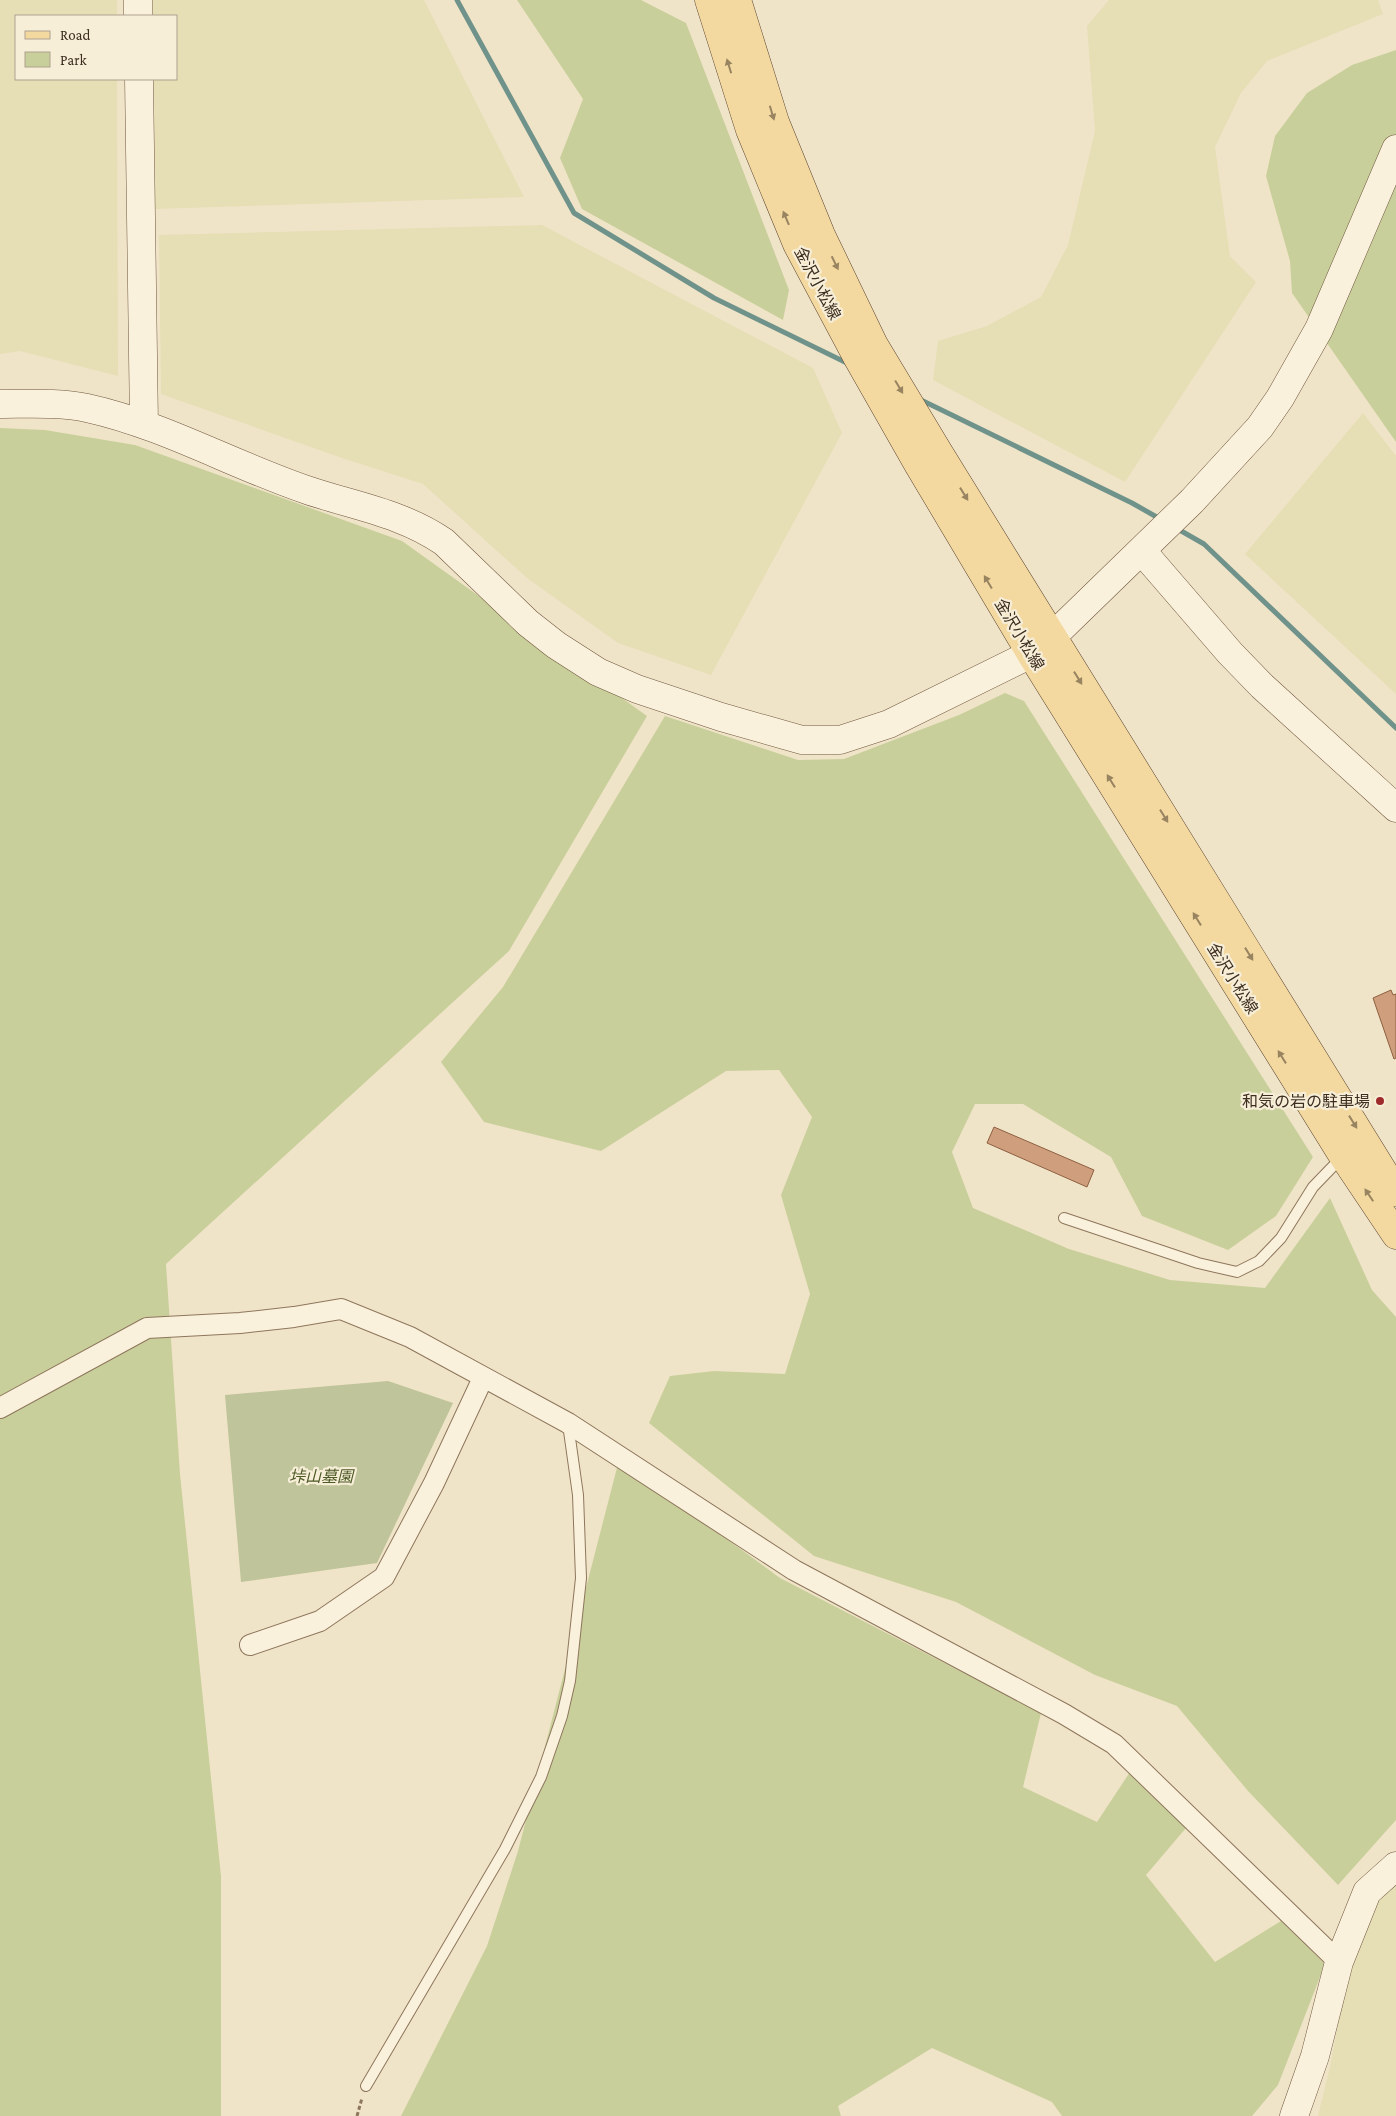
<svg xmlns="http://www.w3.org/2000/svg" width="1396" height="2116" font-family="'Crimson Pro','Noto Sans JP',serif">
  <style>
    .farmland { fill: #e6deb5 }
    .green { fill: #c9cf9b }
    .cemetery { fill: #bfc49a }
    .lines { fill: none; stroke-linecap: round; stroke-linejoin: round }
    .stream { stroke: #6f938a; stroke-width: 5 }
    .building { fill: #cf9f7d; stroke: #8d5f41 }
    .lane-casing { stroke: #8d765c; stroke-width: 12 }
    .street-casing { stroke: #8d765c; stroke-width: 22 }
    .secondary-casing { stroke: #6f573f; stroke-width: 29 }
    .primary-casing { stroke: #5b4430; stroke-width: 29 }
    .path { stroke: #8d765c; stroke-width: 3; stroke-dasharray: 4 2.5; stroke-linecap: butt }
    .lane { stroke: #faf1dc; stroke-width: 10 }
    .street { stroke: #faf1dc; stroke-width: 20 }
    .secondary { stroke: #faf1dc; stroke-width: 28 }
    .primary { stroke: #f3d9a0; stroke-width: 28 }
    .oneway { fill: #988460 }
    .poi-dot { fill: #9e2a2b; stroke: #f7eed8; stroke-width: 2 }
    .labels { text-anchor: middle; stroke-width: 4.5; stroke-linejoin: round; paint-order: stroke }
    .street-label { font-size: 16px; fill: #3d2e20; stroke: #f7eed8 }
    .poi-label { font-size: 16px; fill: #3d2e20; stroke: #f7eed8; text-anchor: end }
    .park-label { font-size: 16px; font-style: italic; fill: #4d5a26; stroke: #f7eed8 }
  </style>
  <rect width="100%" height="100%" fill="#f0e4c8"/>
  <path class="farmland" d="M0,0H117V16H16V79H117L118,376L20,351L0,354Z
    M153,0H424L524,197L155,209L154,79H176V16H153Z
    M1109,0H1378L1383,14L1267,61L1241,93L1215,147L1230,256L1256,282L1125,482L933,380L938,341L987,326L1041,297L1068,245L1095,131L1087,26Z
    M542,225L813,368L842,433L711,675L618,643L527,578L423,484L342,458L161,394L159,235Z
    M1363,413L1396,456V694L1245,554Z
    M1396,1884V2116H1318L1330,2067L1350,1960L1374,1902Z"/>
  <path class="green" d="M517,0H641L686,23L789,290L783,320L582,209L560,158L583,99Z
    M1396,50V442L1292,293L1290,261L1266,176L1275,136L1307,93L1352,65Z
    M0,428L45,430L135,445L402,541L647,716L509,951L166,1264L180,1474L221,1876V2116H0Z
    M1005,693L1024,701L1313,1157L1276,1216L1228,1250L1142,1216L1111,1157L1023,1104H975L952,1152L973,1208L1069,1249L1170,1280L1265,1288L1330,1198L1372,1290L1396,1317V1820L1338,1885L1248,1791L1177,1706L1095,1675L956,1602L814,1556L649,1423L670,1376L714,1371L785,1374L810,1294L781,1195L812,1117L779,1070L726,1071L601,1151L484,1122L441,1062L503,987L665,716L798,760L844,759L959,715Z
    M619,1460L780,1578L1041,1713L1023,1787L1097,1822L1130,1772L1186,1828L1146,1875L1215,1962L1281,1921L1325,1964L1278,2085L1252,2116H1062L1052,2102L932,2048L838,2106L841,2116H401L487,1946L518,1851Z"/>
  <path class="cemetery" d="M388,1381L453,1403L377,1563L241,1582L225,1395Z"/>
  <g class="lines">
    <path class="stream" d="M457,0L574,213L714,298L849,364
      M919,399L1132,503L1162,520
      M1176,528L1204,544L1396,728"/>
  </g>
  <path class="building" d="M1391,990L1393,995L1396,994V1058L1394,1059L1373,998Z
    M994,1127L1094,1170L1087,1187L987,1143Z"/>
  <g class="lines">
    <g class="lane-casing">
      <path id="lane" d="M1064,1218L1198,1263L1237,1272L1259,1261L1281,1238L1313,1187L1341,1158
        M366,2086L505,1849L541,1777L562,1716L570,1681L581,1578L578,1495L568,1424"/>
    </g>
    <g class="street-casing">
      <path id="street" d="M0,1408L147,1328L240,1323L294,1317L341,1309L410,1337L568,1423L794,1570L1064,1714L1114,1744L1339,1962
        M250,1645L320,1621L384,1577L434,1483L483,1378"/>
    </g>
    <g class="secondary-casing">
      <path id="secondary" d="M138,0V16
        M139,79L144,424
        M0,404C28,404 59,402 87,408C164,425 233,465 307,490C354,506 402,513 444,542L528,623L556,645L598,672L637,689L721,717L802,740H840L889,724L1031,654L1053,636L1192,501L1260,427L1280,398L1319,329L1396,149
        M1142,551L1230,653L1262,686L1396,808
        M1294,2116L1315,2056L1339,1962L1367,1892L1396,1866"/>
    </g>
    <g class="primary-casing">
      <path id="primary" d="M709,0L750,130L797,244L856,355L918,464L1031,654L1343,1156L1396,1235
        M737,0L775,122L821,235L874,345L939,453L1396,1192"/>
    </g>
    <path class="path" d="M357,2116L362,2098"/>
    <use href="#lane" class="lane"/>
    <use href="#street" class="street"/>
    <use href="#secondary" class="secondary"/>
    <use href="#primary" class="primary"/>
  </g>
  <defs><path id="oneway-solid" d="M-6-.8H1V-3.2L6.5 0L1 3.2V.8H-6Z" transform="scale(1.25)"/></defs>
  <g class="oneway">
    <use href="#oneway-solid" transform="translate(729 66) rotate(-107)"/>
    <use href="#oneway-solid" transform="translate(772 113) rotate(73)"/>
    <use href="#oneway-solid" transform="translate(786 218) rotate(-113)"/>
    <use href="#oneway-solid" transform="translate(835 263) rotate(64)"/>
    <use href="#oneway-solid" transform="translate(899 387) rotate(59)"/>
    <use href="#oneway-solid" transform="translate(964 494) rotate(58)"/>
    <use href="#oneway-solid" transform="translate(988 582) rotate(-121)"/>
    <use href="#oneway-solid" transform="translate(1078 678) rotate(58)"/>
    <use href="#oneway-solid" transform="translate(1111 781) rotate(-122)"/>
    <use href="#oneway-solid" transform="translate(1164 816) rotate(58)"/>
    <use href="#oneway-solid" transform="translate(1197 919) rotate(-122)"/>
    <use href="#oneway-solid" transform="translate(1249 954) rotate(58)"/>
    <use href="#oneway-solid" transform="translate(1282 1057) rotate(-122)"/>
    <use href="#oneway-solid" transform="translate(1353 1122) rotate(58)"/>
    <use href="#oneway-solid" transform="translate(1369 1195) rotate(-124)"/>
  </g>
  <circle class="poi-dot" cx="1380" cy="1101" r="5"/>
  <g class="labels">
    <g class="street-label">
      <text transform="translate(818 283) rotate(62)" y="6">金沢小松線</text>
      <text transform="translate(1020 634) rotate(59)" y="6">金沢小松線</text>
      <text transform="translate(1233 978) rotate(58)" y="6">金沢小松線</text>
    </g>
    <g class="poi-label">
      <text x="1370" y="1107">和気の岩の駐車場</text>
    </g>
    <g class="park-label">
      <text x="321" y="1482">垰山墓園</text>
    </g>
  </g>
  <rect x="15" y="15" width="162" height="65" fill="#f7eed8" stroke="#ada18e"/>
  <rect x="25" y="31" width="25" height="8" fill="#f3d9a0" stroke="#ada18e"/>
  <text x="60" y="40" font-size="15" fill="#3d2e20">Road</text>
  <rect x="25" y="52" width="25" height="15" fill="#c9cf9b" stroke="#ada18e"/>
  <text x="60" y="65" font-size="15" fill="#3d2e20">Park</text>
</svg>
